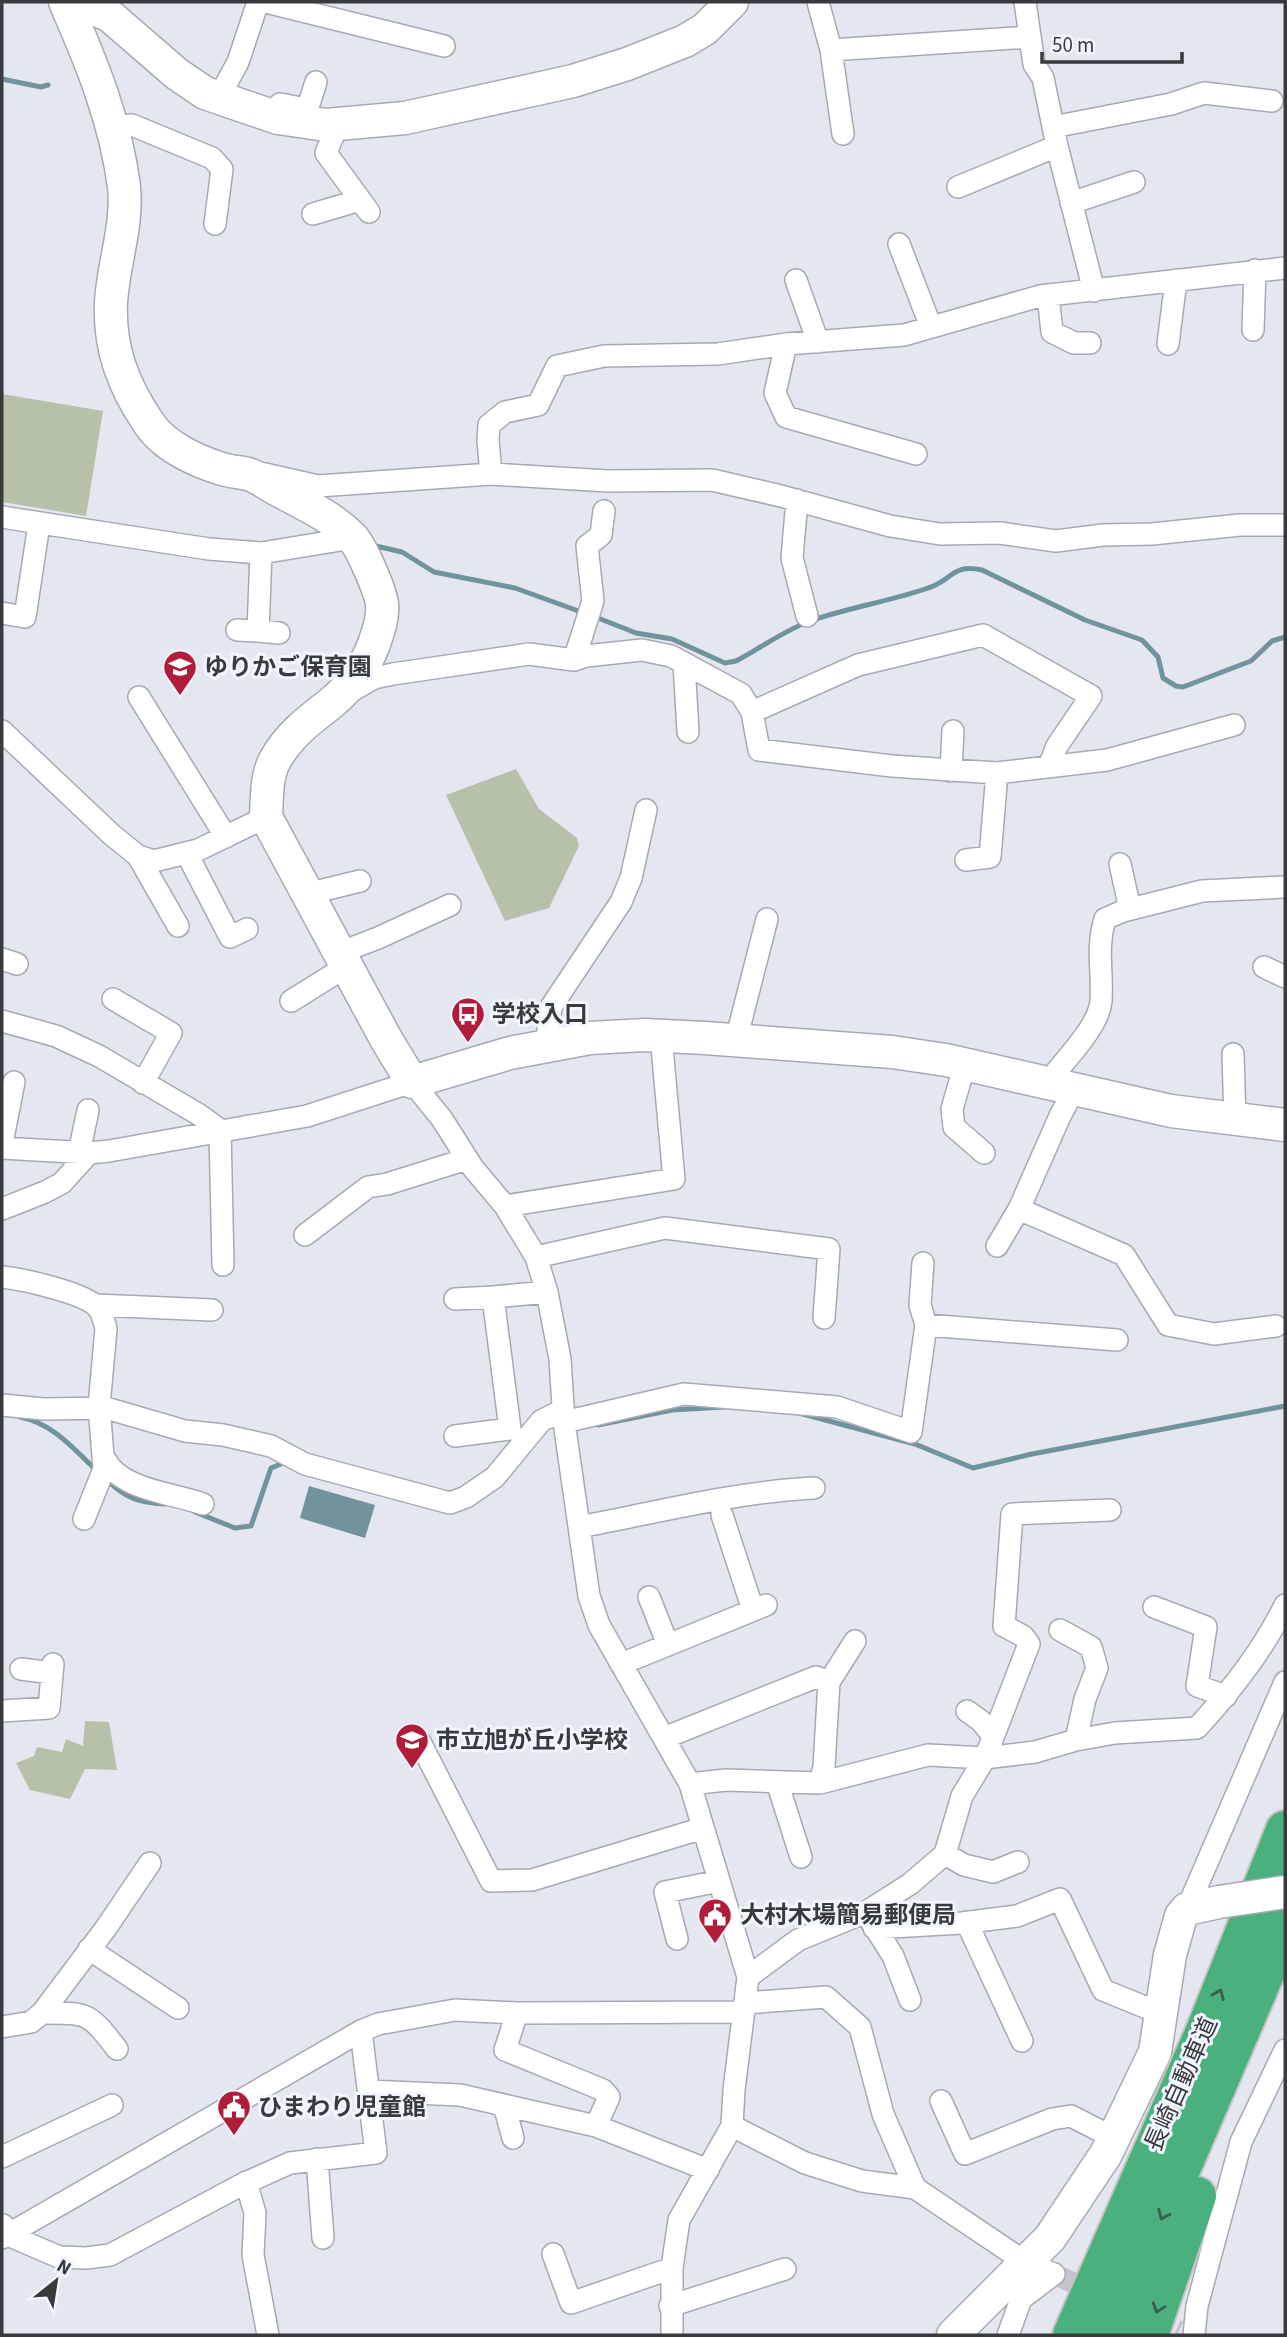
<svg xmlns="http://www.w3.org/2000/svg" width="1287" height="2337" font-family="'Source Sans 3','Noto Sans JP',sans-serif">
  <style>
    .green { fill: #b5c1a9 }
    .water { fill: #70939c }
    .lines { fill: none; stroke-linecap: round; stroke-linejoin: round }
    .stream { stroke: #70939c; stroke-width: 5 }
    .street-tunnel { stroke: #c3c4cc; stroke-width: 21; stroke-dasharray: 21 10; stroke-linecap: butt }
    .street-casing { stroke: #a7a9b2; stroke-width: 24 }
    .secondary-casing { stroke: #a7a9b2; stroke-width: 35 }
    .highway-casing { stroke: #c4c4c5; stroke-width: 42 }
    .street { stroke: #fff; stroke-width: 21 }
    .secondary { stroke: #fff; stroke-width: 32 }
    .highway { stroke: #4ab07d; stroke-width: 38 }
    .secondary-bridge-casing { stroke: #a7a9b2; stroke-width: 35; stroke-linecap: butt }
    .secondary-bridge { stroke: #fff; stroke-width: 32 }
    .oneway { stroke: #3e5d51 }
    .labels { text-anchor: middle; stroke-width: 6; stroke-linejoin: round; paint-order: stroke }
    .poi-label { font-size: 24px; font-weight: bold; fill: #393a3e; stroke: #f2f4fe; text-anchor: start }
    .street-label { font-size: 24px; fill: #393a3e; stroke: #f2f4fe }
  </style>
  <rect width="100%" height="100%" fill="#e5e7f0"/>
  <path class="green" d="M2,394L103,411L86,516L2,502Z
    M516,769L539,809L577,838L579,846L549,908L505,921L446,795Z
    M85,1721L109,1722L117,1770L85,1769L70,1799L30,1790L16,1763L34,1756L37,1747L62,1752L66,1739L83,1746Z"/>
  <path class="water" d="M309,1486L375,1505L365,1538L300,1518Z"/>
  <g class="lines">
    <path class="stream" d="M2,79L41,87L48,85
      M376,546L402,552L434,572L515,588L584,613
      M593,616L636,633L672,639L725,663L736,661C761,648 786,629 813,620C851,607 891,601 928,588C952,581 952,563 982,570L1085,620L1142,640L1158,657L1163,678L1176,686L1183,687L1251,661L1272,641L1285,637
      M799,1413L915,1444L973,1468L1032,1454L1285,1406
      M20,1417C52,1423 73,1448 96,1470
      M598,1425L672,1410L724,1407
      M106,1479C125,1498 139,1503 165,1504
      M195,1512L235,1528L251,1526L271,1468L286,1462"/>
    <path class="street-tunnel" d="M1054,2274L1100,2295
      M1148,2317L1179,2331"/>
    <g class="street-casing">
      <path id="street" d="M266,2L444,46
        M818,2L831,50L843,134
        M1025,2L1034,64L1043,78L1057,146L1094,291
        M831,50L1029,37
        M219,97L238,62L258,2
        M280,104L301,108L309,104L316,82
        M338,124L326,153L369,212
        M112,127L132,125L212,158L222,169L215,224
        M1053,127L1171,104L1204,93L1272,101
        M958,187L1057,146
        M1071,203L1134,182
        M313,214L360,200
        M899,244L931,327
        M796,280L818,342
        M1048,295L1052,332L1074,343H1090
        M1253,330L1255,270
        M786,344L775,393L786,417L916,454
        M1168,344L1176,280
        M265,474L318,486L491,474L608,481L712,480L781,496L890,526L940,534L1000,533L1056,541L1103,535L1152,534L1240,525H1285
        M491,474L488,440L489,425L505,412L538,405L557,366L604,356L718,354L786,344L904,335L1040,296L1285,268
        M797,500L792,558L807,616
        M2,517L209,549L261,553L353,538
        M261,553L258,631L279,633
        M2,613L25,617L39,524
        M237,630L258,631
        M574,660L593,601L587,546L601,535L604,511
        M684,663L688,732
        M351,691L374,678L393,674L529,654L574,660L586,656L642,650L671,656L741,694L752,712L759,750L892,766L997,773L1107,760L1234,725
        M139,697L226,837
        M752,712L858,665L983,635L1091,696L1057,746L1049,766
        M2,731L112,835L138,856L154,861L198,850L266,817
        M951,771L953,731
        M187,854L230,937L247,929
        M138,856L178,926
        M966,860L990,857L997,773
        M1120,864L1130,909
        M307,894L360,881
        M339,953L378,938L450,905
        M2,959L17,964
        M1264,967L1285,977
        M113,999L171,1033L143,1083
        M291,1001L347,966
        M2,1021L56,1036L99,1056L198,1114L220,1130
        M736,1040L767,919
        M546,1046L551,1007L621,902L631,878L646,810
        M1233,1054L1235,1120
        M965,1064L952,1109L954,1127L984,1153
        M1047,1083C1063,1062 1099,1027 1101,1001C1103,972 1096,948 1105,919L1123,911L1202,891L1285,887
        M1074,1090L1060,1116L1019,1209L1124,1255L1168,1325L1214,1334L1276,1326
        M220,1130L223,1265
        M2,1143L14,1082
        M2,1148L89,1153L109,1151L307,1116L412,1082L442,1119L473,1168L505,1206L536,1257L547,1292L560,1359L564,1422L589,1596L599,1625L690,1784L748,1977L734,2090L732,2126L805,2163L862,2181L915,2188L1025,2262L1054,2274
        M79,1153L88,1110
        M505,1206L674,1179L661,1036
        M2,1209L45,1192L62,1183L89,1153
        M305,1235L368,1187L387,1184L467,1159
        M997,1246L1019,1209
        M536,1257L665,1228L829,1249L824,1318
        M923,1263L920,1305L926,1325
        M2,1277C22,1279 86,1293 98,1308C103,1314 104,1321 106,1329L99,1406L104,1469L84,1519
        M455,1299L493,1297
        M96,1305L212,1310
        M2,1405L43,1409L106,1408L185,1431L223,1435L271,1446L305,1464L450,1503L466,1497L495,1477L541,1421L563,1410
        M564,1422L684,1394L837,1407L911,1432L926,1325L1117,1340
        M455,1436L510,1429L493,1297L547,1292
        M105,1459C120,1490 173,1493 203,1504
        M722,1515L753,1610
        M580,1527C658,1512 735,1492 814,1488
        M649,1597L668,1645
        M1154,1607L1206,1627L1197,1686L1226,1696
        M1060,1630L1091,1647L1097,1668L1085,1699L1076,1740
        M621,1664L766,1605
        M21,1669L52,1673
        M829,1682L855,1641
        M2,1711L49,1708L53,1664
        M967,1711L981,1721L993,1736
        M664,1738L816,1677L829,1682L824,1767L820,1783
        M420,1742L491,1881L532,1880L703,1828
        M777,1782L801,1857
        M690,1784L726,1780L820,1783L928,1755L985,1758L1035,1752L1076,1740L1115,1733L1197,1728C1231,1691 1263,1651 1285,1605
        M945,1854L964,1865L993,1872L1018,1862
        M1187,1909L1285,1682
        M869,1918L893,1956L910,2000
        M967,1923L1022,2041
        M874,1928L962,1923L1017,1916L1060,1899L1103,1990L1162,2014
        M677,1939L665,1892L719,1881
        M89,1949L178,2008
        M748,1977L798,1940L866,1912L910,1884L945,1854L962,1796L985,1758L1029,1644L1023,1636L1004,1626L1012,1514L1110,1510
        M746,2003L826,1997L860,2027L883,2114L915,2188
        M42,2013C89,2013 88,2012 117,2049
        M517,2013L505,2050L603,2090L609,2097L596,2126L708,2170
        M2,2027L31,2022L42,2013L106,1928L150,1863
        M369,2091L460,2095L596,2126
        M941,2101L965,2154L1052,2119L1071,2116L1114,2138
        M504,2105L513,2138
        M2,2157L112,2105
        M317,2159L323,2238
        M246,2182L255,2213L253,2255L268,2335
        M3,2225L8,2235L59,2257L86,2258L110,2255L241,2185L290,2163L376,2153L361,2031
        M2,2238L361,2031L378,2024L455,2010L517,2013L744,2012
        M553,2254L571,2303L672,2268
        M670,2306L785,2269
        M672,2335V2268L679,2220L732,2126
        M1008,2335L1021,2299L1054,2274
        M1194,2335L1197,2306L1241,2142L1285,2050"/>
    </g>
    <g class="secondary-casing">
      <path id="secondary" d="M65,2C91,61 116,122 124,187C128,227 113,264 111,303C109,348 123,385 148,422C163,446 196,461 222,469C231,472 240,472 248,474C258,477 267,484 276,489C302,503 331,516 352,537C362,548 380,590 382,604C383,614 380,626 377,635C369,662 352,686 330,704C308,721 289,735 275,760C266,776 267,799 266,817L386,1039L412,1082L510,1053L590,1038L645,1035L705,1038L892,1052L946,1060L1171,1111L1285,1125
        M80,2L110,16L177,74L205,93L278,118L326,125L405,118L573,81L627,64L685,41L705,29L732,2
        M953,2335L1050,2238L1106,2154L1155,2052L1170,1955L1181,1916L1187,1909L1219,1902"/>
    </g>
    <g class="highway-casing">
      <path id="highway" d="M1072,2335L1205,2031L1285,1830
        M1110,2335L1285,1927
        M1149,2335L1197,2196"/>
    </g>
    <use href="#street" class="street"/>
    <use href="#secondary" class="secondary"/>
    <use href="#highway" class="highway"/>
    <g class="secondary-bridge-casing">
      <path id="secondary-bridge" d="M1219,1902L1285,1892"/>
    </g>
    <use href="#secondary-bridge" class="secondary-bridge"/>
  </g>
  <defs><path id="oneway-chevron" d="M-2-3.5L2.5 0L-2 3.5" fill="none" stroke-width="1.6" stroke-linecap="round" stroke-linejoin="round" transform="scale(1.75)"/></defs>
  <g class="oneway">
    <use href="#oneway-chevron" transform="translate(1219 1994) rotate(-68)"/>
    <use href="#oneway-chevron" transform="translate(1163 2215) rotate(114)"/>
    <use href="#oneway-chevron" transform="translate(1158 2308) rotate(108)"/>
  </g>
  <defs>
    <g id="school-pin" transform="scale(1.75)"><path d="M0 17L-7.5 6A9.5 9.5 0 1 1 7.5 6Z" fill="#b01c3a" stroke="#f2f4fe"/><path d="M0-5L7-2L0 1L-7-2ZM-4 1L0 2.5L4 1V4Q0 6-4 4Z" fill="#fff"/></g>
    <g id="bus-pin" transform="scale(1.75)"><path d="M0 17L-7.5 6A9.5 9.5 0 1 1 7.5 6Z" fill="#b01c3a" stroke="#f2f4fe"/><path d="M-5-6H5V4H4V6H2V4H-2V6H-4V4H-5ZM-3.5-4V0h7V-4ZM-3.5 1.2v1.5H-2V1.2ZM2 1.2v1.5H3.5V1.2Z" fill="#fff"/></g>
    <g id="civic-pin" transform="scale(1.75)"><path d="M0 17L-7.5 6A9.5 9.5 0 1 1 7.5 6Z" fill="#b01c3a" stroke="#f2f4fe"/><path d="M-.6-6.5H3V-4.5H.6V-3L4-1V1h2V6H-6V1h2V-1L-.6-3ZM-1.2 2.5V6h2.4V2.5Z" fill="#fff"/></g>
  </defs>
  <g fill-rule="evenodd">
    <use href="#school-pin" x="180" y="667"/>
    <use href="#bus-pin" x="468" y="1014"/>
    <use href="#school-pin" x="412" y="1740"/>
    <use href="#civic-pin" x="715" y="1915"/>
    <use href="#civic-pin" x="234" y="2107"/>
  </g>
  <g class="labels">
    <g class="poi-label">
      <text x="204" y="675">ゆりかご保育園</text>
      <text x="492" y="1022">学校入口</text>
      <text x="436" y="1748">市立旭が丘小学校</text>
      <text x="740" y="1923">大村木場簡易郵便局</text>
      <text x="258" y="2115">ひまわり児童館</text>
    </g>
    <g class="street-label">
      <text transform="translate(1181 2084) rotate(-66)" y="8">長崎自動車道</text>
    </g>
  </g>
  <rect width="1287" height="2337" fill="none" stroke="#393a3e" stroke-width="7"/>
  <g transform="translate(56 2281) rotate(30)" stroke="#f2f4fe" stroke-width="5" paint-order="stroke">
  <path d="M0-5L12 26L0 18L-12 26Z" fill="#393a3e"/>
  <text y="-10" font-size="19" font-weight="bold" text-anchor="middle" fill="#393a3e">N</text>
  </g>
  <path d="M1042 52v10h140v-10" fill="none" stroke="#393a3e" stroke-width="3.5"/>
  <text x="1052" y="52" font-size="21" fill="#393a3e" stroke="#f2f4fe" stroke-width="5" paint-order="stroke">50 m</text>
</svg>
